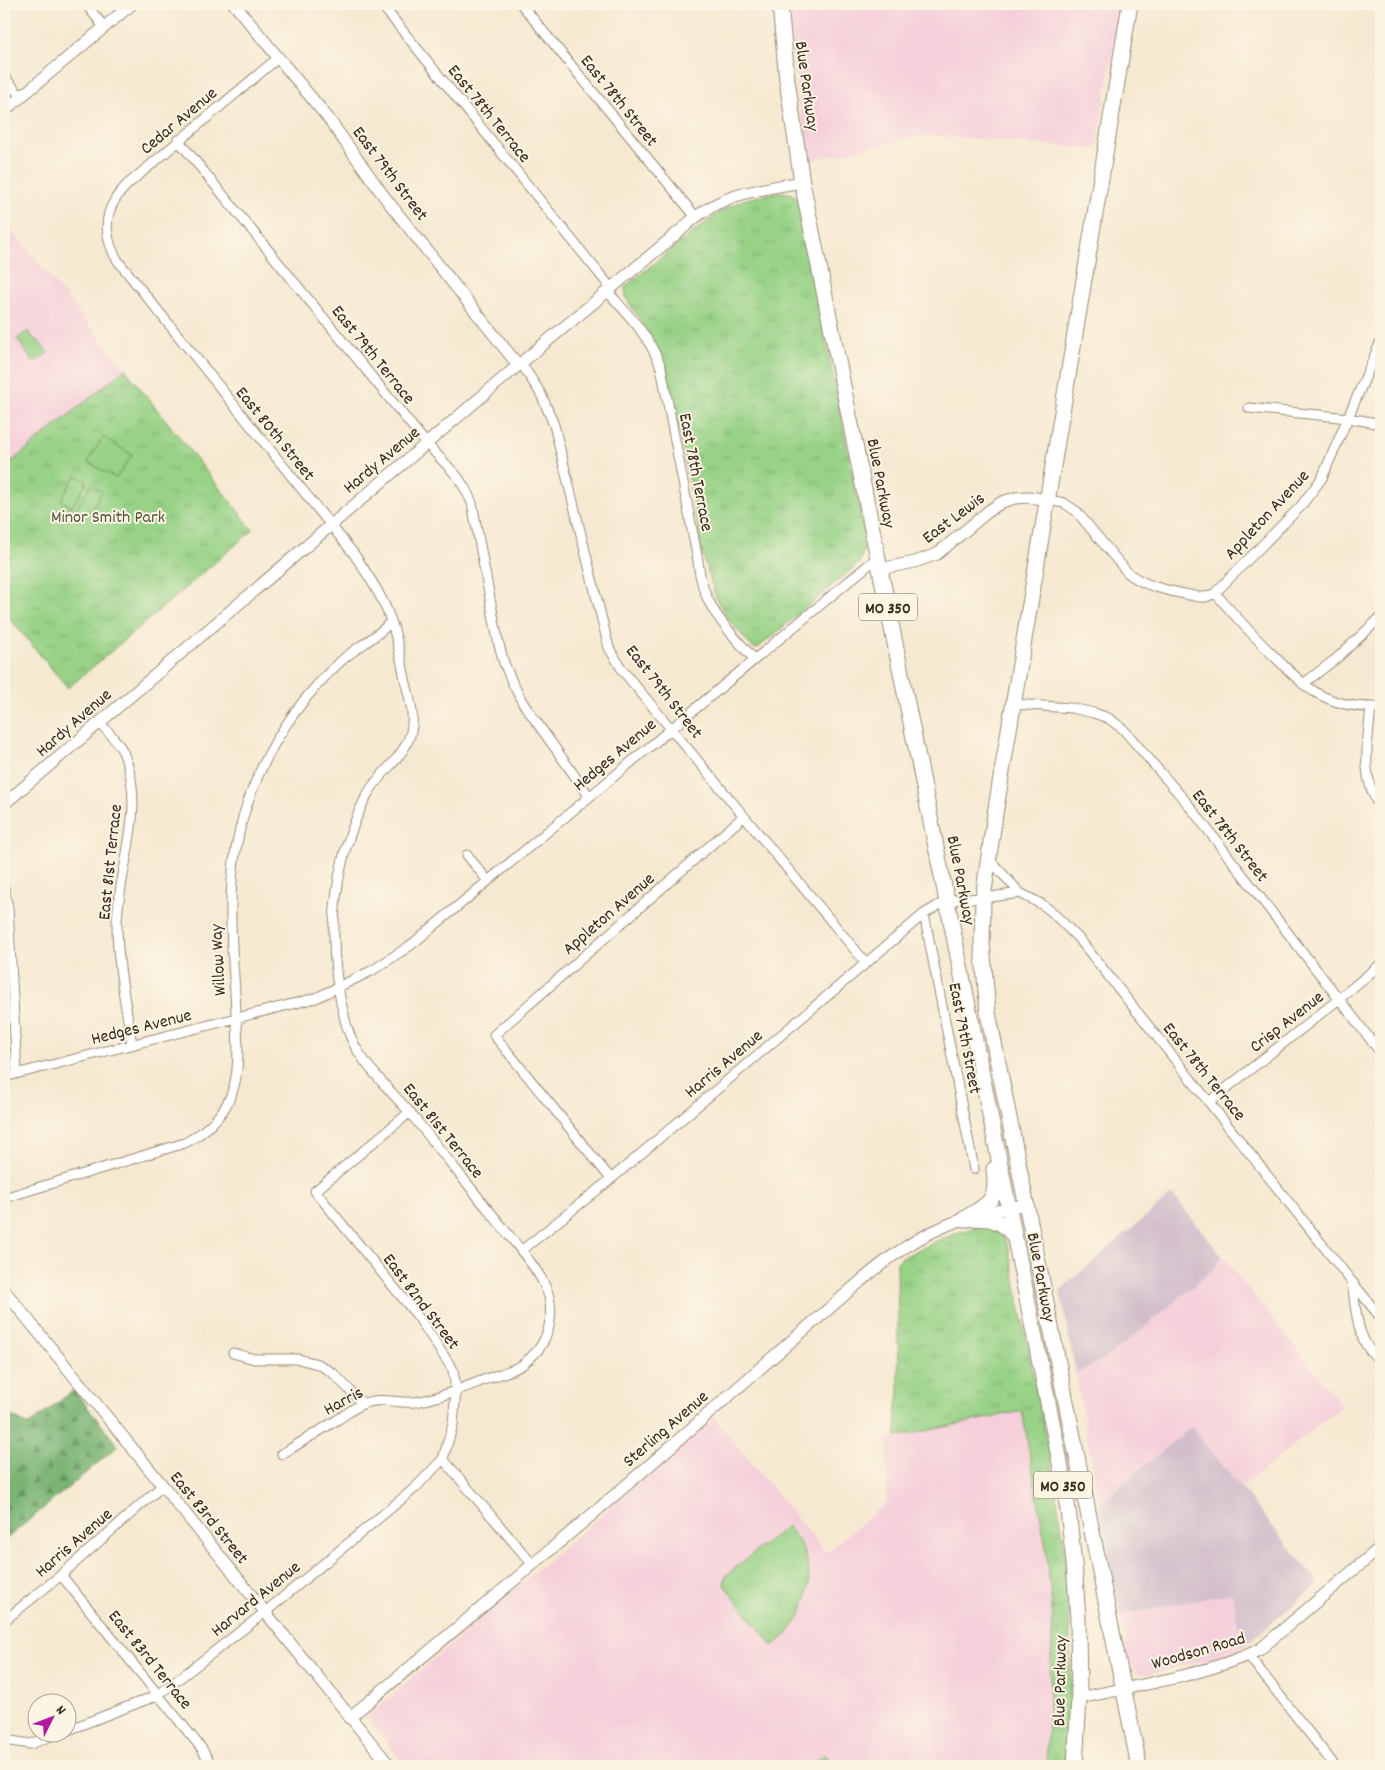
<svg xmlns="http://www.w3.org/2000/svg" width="1385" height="1770" font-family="Dekko,sans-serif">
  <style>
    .built { fill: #f5cfda }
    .industrial { fill: #d1bdcb }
    .grass { fill: url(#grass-tufts); stroke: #697e52 }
    .forest { fill: url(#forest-firs); stroke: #5a6f48 }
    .pitch { fill: #97d286; stroke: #697e52 }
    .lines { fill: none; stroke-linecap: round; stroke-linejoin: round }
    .street-casing { stroke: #988a78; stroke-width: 11 }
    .secondary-casing { stroke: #988a78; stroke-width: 13 }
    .highway-casing { stroke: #988a78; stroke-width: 17 }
    .street { stroke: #fff; stroke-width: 9 }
    .secondary { stroke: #fff; stroke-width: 11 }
    .highway { stroke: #fff; stroke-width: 15 }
    .labels { text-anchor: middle; stroke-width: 4; stroke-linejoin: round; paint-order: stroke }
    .shield { fill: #fcf5e5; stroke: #75675a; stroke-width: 1 }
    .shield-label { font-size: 16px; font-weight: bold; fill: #3b2a1e }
    .street-label { font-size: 18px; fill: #3b2a1e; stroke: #fcf5e5 }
    .park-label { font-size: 18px; fill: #525438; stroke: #fcf5e5 }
  </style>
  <defs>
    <pattern id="grass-tufts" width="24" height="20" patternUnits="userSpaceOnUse" patternTransform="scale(1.25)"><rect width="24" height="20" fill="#97d286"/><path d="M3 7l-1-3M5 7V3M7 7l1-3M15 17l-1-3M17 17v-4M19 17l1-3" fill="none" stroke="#83b473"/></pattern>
    <pattern id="forest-firs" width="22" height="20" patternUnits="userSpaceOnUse" patternTransform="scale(1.25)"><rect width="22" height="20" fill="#79b473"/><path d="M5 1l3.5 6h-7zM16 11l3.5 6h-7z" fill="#64935e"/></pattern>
  </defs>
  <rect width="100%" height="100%" fill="#fcf5e5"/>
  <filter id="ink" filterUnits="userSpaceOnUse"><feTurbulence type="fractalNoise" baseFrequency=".02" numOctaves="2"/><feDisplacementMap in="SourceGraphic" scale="10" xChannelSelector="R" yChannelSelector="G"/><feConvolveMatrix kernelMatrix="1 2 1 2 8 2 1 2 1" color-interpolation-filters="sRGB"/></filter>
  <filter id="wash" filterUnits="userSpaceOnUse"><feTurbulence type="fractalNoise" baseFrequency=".0096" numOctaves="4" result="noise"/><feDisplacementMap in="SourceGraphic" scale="20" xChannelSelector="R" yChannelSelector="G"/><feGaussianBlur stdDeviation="1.12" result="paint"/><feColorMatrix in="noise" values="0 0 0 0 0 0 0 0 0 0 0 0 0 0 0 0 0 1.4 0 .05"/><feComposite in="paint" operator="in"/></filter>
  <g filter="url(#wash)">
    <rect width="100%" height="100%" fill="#f6e9d1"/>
    <path class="built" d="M789,4H1120L1097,149L927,135L809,161L791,53Z
      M4,221L125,369L4,468Z
      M1223,1257L1342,1406L1241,1488L1190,1428L1099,1504L1076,1374L1106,1358L1138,1333L1212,1270Z
      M1021,1411L1045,1541L1053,1617L1046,1766H405L366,1717L714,1418L826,1553L887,1502L888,1439Z
      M1232,1593L1243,1641L1242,1651L1144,1675H1139L1133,1667L1126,1652L1121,1615Z"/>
    <path class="industrial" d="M1172,1194L1223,1257L1212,1270L1138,1333L1106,1358L1076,1374L1060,1290Z
      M1191,1427L1319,1583L1243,1647L1232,1593L1121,1615L1099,1504Z"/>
    <path class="grass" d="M776,192C784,192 792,192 798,199L866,542L859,563L758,648H753L727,618L716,598L703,556L671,387L656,345L626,298L625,287L628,284L719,212L743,200Z
      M28,331L36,341L38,340L48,353L34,363L17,339Z
      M125,369L253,530L68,688L4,612V468Z
      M984,1225C1001,1228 1003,1235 1009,1250L1053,1474L1064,1543L1069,1606L1071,1679L1065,1766H1046L1053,1616L1045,1541L1022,1411L897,1437L896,1414L899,1393L897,1262L901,1258C928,1245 954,1232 984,1225Z"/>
    <path class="forest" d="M74,1390L118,1446L4,1541V1422L11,1416L29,1425Z"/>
    <path class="pitch" d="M103,437L132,455L116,478L88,462Z
      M76,475L87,482L72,507L61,500Z
      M91,485L102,492L87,516L76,509Z
      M787,1526C791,1531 795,1536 799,1542C820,1580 807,1621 773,1646L724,1585L725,1576Z
      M825,1754L835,1766H810Z"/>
  </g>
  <g filter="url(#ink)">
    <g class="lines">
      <g class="street-casing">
        <path id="street" d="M86,4L104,27
          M381,4L611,288
          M521,4L695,216
          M279,57L128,184C123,189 118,194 115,200C102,219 107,244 118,261L354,554C368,575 383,597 391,621C398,640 401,660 405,679C409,697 415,714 411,732C404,759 379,772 367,795C330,867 325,950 347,1027C357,1061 387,1086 410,1113C439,1148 467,1184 496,1219C511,1239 535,1264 545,1286C553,1302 552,1323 545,1338C541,1349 531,1358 522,1365C512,1371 500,1374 489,1378C465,1387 440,1398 415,1402C397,1404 380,1396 362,1404C354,1408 345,1415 337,1420C319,1431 300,1443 282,1454
          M4,76L21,97
          M178,140L426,443L457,476L466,490L472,503L498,641L504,663L513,684L523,703L589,796
          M607,291C630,317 648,334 661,367L698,561C702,607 725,626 754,659
          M521,363L541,394L554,425L609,648L623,671L866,963
          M1249,408L1349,418L1381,424
          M1048,500L1064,503L1076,511L1127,572C1147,589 1174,591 1199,597H1206L1215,593L1301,506L1322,478L1381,341
          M1215,593C1236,617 1257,640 1280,662C1291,673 1302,684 1315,692C1335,704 1358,708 1381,707
          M1303,684L1337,658L1381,617
          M1014,704L1071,708L1094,713L1108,718L1123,729L1187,803L1381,1053
          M1371,707C1368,742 1359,778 1381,808
          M99,722C107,731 118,741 123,752C148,808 118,867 117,924C117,964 126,1005 132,1045
          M467,855L488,881
          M989,859L1020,893L1043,905L1052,912L1080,940L1352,1282C1356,1307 1356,1346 1381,1360
          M4,888L8,908L17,1073
          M924,914L974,1169
          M494,1035L744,816
          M494,1035L611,1179
          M4,1077L316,998L373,970L411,945L878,557
          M1209,1102L1339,999L1381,964
          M4,1198L185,1143C243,1111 240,1070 236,1012C235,981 231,949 231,918C230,874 237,828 253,788C272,740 303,696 341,661C355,648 381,635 391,621
          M521,1251L611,1179L924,914L947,900L983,898L1020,893
          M1353,1283L1381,1318
          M233,1353L254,1359H298L318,1364L333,1373L363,1404
          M443,1459L532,1564
          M61,1575L202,1749L212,1766
          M4,1621L61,1575L162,1486
          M1248,1655L1335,1766
          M68,1730L158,1695L264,1613L415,1488L443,1459L453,1424L456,1390L453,1370L419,1318L315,1191L410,1112
          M4,1740L31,1744L60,1732"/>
      </g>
      <g class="secondary-casing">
        <path id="secondary" d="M234,4L328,118L386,199L518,365
          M4,111L132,4
          M880,569L915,562L937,554L990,510L1002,502L1015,498L1029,497L1048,500
          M4,804L521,363L681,230C718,193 753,191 802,182
          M4,1290L390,1766
          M1079,1698C1139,1685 1203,1676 1259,1650L1381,1547
          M349,1718C443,1640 537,1562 630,1482C693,1428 755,1372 818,1318C857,1285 895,1247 943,1227C969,1215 998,1211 1026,1204"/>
      </g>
      <g class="highway-casing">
        <path id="highway" d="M780,4L787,80L802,182L1059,1457L1068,1510L1074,1563L1078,1620L1079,1698L1075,1766
          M1130,4L995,814L983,898L982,944L988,1013L1139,1766
          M964,1219C989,1203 998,1203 994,1169
          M965,1219C987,1217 1002,1218 1015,1238"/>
      </g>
      <use href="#street" class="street"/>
      <use href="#secondary" class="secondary"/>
      <use href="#highway" class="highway"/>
    </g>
  </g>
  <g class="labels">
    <g class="shield">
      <rect x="859" y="593.5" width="58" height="27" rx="4"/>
      <rect x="1034" y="1471.5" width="58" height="27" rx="4"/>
    </g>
    <g class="shield-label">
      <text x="888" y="613">MO 350</text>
      <text x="1063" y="1491">MO 350</text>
    </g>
    <g class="street-label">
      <text transform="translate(808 86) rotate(82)" y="6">Blue Parkway</text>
      <text transform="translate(620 100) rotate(51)" y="6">East 78th Street</text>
      <text transform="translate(490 113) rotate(51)" y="6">East 78th Terrace</text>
      <text transform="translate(178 120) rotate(-40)" y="6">Cedar Avenue</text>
      <text transform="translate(391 173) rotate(53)" y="6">East 79th Street</text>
      <text transform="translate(374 354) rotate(51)" y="6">East 79th Terrace</text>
      <text transform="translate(276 433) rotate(51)" y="6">East 80th Street</text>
      <text transform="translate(381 459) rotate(-40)" y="6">Hardy Avenue</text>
      <text transform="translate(697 472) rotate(79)" y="6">East 78th Terrace</text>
      <text transform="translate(882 483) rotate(79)" y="6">Blue Parkway</text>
      <text transform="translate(1266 514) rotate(-47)" y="6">Appleton Avenue</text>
      <text transform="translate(953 517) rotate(-37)" y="6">East Lewis</text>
      <text transform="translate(665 691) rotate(52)" y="6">East 79th Street</text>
      <text transform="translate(73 722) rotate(-41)" y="6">Hardy Avenue</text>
      <text transform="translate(614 754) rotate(-40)" y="6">Hedges Avenue</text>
      <text transform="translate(1231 835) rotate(52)" y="6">East 78th Street</text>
      <text transform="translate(109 862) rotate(-84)" y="6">East 81st Terrace</text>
      <text transform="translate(962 880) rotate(79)" y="6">Blue Parkway</text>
      <text transform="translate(608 913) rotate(-41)" y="6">Appleton Avenue</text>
      <text transform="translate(217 960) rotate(-93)" y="6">Willow Way</text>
      <text transform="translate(1286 1021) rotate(-38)" y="6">Crisp Avenue</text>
      <text transform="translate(141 1026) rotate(-14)" y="6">Hedges Avenue</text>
      <text transform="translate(966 1038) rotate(79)" y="6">East 79th Street</text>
      <text transform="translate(723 1063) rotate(-40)" y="6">Harris Avenue</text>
      <text transform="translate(1205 1071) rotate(51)" y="6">East 78th Terrace</text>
      <text transform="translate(444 1130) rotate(51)" y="6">East 81st Terrace</text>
      <text transform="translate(1042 1277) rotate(79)" y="6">Blue Parkway</text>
      <text transform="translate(422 1301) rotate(53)" y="6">East 82nd Street</text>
      <text transform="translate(343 1400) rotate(-28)" y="6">Harris</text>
      <text transform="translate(665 1428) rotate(-41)" y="6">Sterling Avenue</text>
      <text transform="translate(210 1517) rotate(51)" y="6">East 83rd Street</text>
      <text transform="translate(73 1542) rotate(-41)" y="6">Harris Avenue</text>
      <text transform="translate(255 1598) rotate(-39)" y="6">Harvard Avenue</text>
      <text transform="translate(1198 1650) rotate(-16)" y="6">Woodson Road</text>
      <text transform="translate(151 1659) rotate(51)" y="6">East 83rd Terrace</text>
      <text transform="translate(1059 1681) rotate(-89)" y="6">Blue Parkway</text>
    </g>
    <g class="park-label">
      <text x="108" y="522">Minor Smith Park</text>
    </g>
  </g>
  <rect width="1385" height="1770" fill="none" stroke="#fcf5e5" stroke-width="20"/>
  <g transform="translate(52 1718) rotate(48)"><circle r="24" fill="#fcf5e5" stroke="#afa495"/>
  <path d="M0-4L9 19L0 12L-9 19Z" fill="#b5179e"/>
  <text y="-8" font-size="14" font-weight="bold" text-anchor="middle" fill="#3b2a1e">N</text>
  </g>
</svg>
